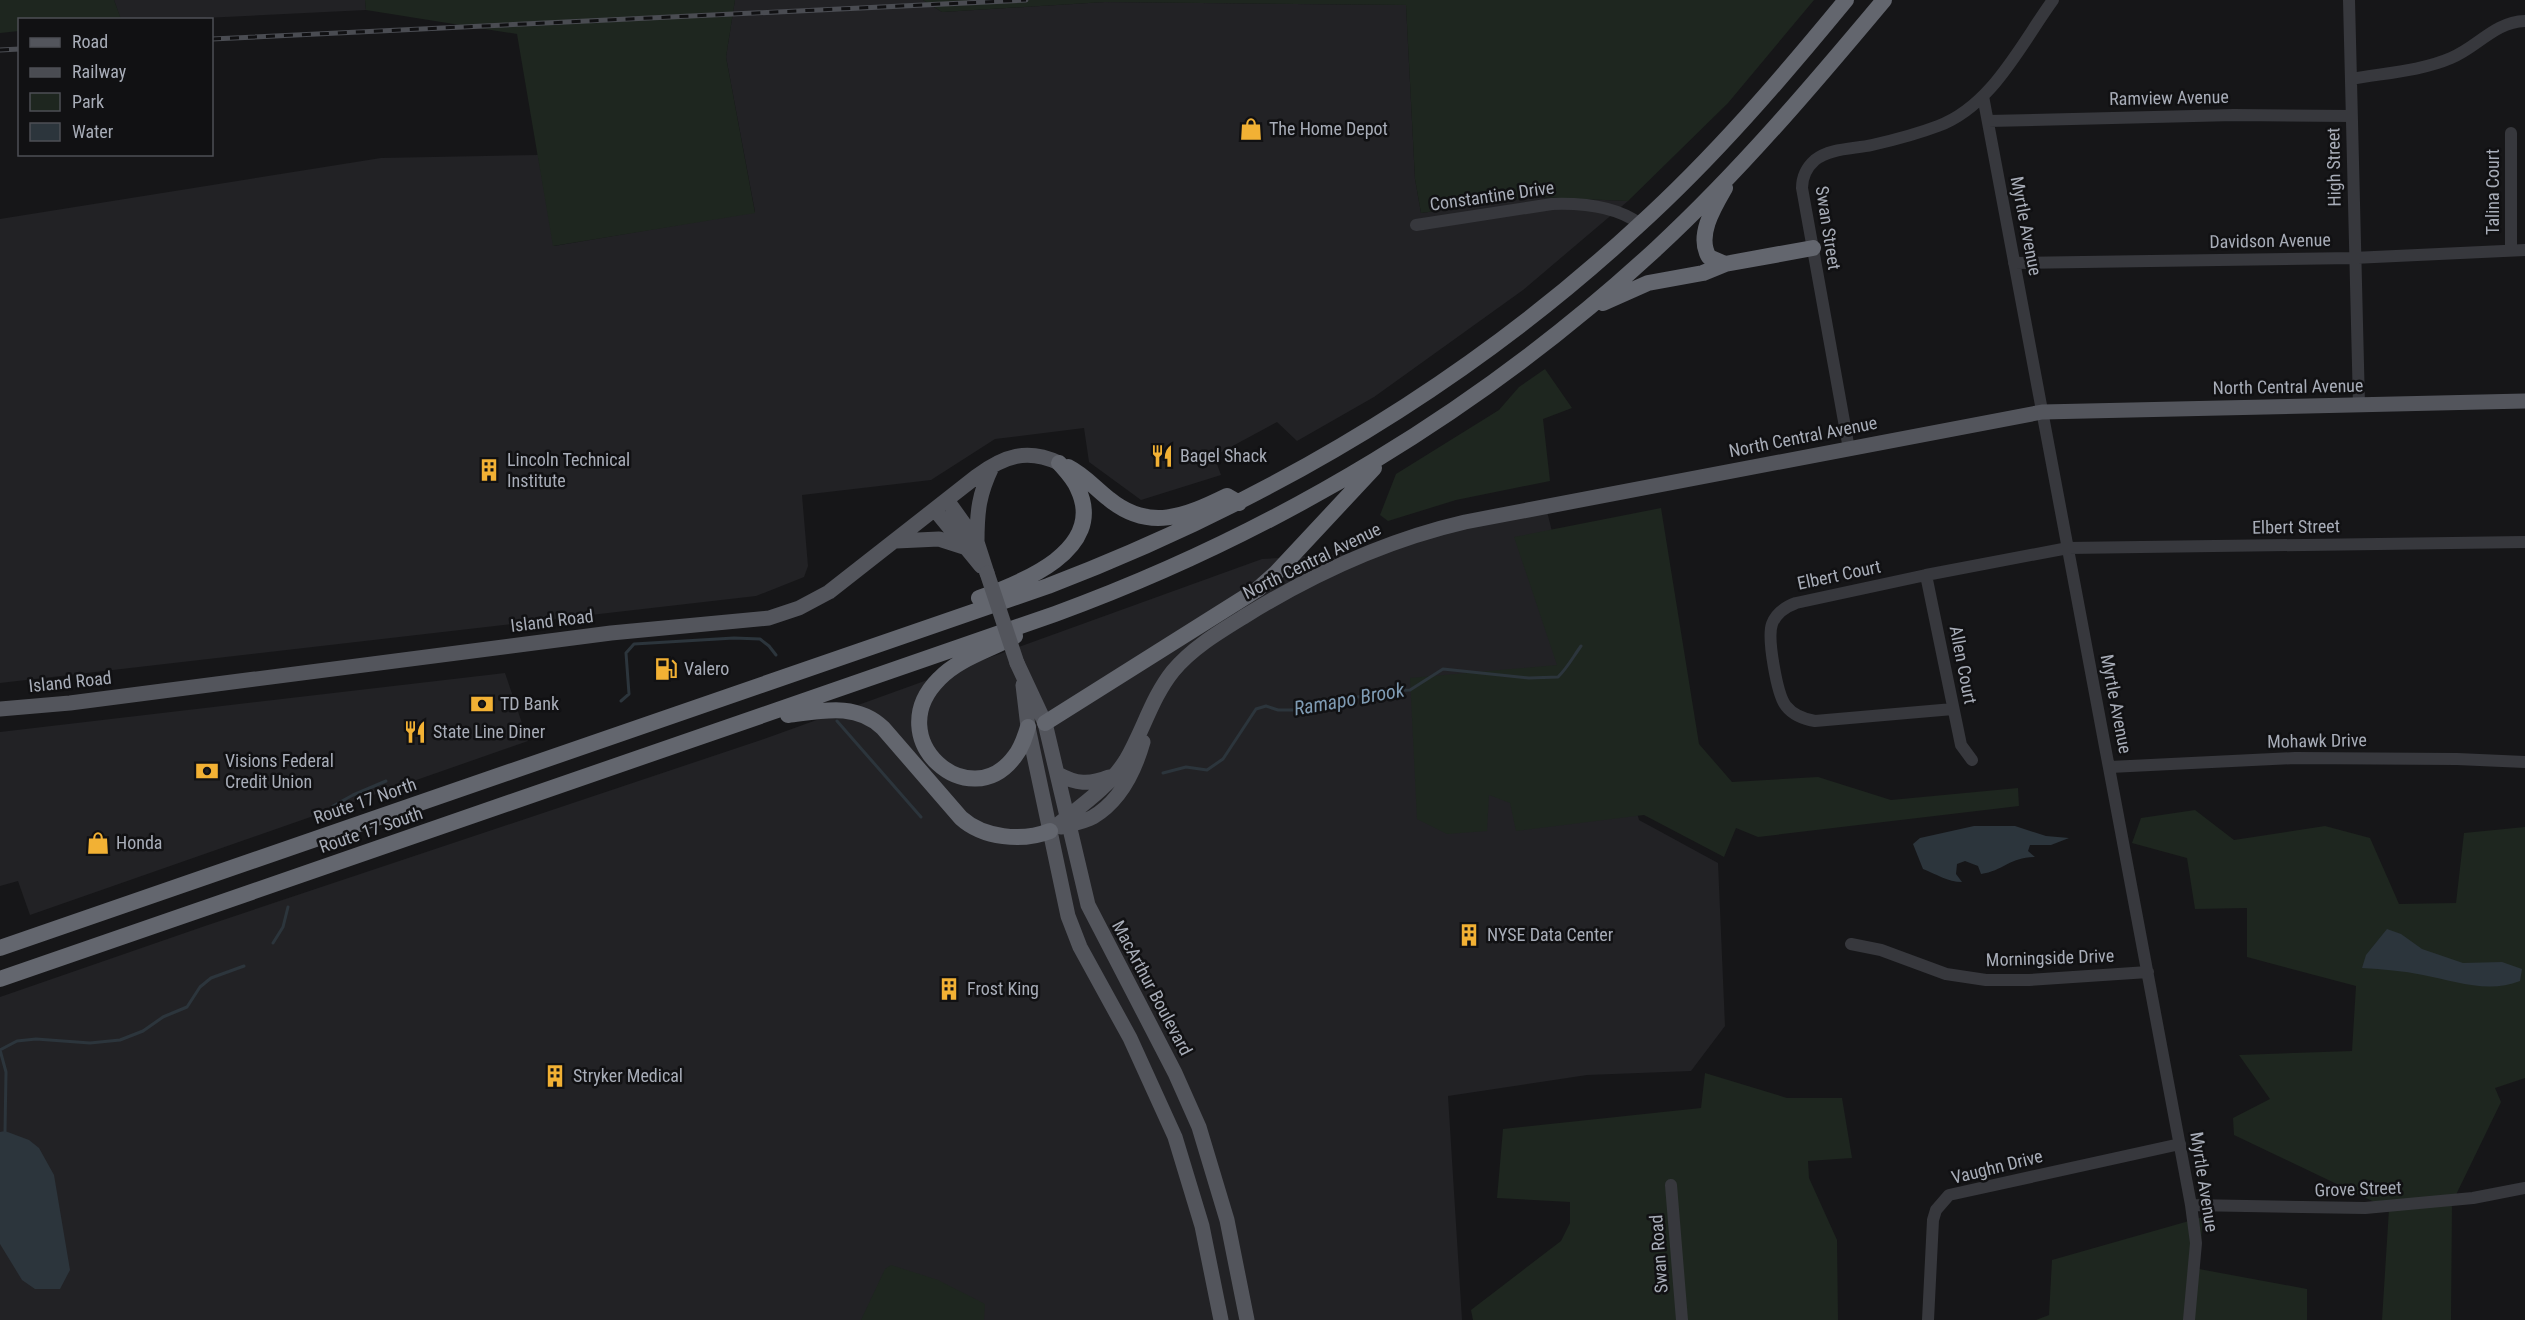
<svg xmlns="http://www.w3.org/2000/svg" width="2525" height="1320" font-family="'Roboto Condensed',sans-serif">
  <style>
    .built { fill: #222225 }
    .green { fill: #1e261f }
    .water { fill: #2c353c }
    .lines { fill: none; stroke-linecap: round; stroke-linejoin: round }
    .stream { stroke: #2c353c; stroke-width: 3 }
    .minor { stroke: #37383d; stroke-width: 12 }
    .major { stroke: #53555c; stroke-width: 15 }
    .highway { stroke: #63666e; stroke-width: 16 }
    .rail-casing { stroke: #4a4c52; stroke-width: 5 }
    .rail { stroke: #111113; stroke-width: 3; stroke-dasharray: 9; stroke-linecap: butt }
    .major-bridge { stroke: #53555c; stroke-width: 15 }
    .labels { text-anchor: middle; stroke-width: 5; stroke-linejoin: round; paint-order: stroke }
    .street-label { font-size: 18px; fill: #a8adb8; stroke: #111113 }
    .poi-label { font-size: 18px; fill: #a8adb8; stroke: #111113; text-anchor: start }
    .water-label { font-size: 20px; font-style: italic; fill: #7f9bb3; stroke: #111113 }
  </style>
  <rect width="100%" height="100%" fill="#161618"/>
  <path class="built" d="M114,0H365L366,10L183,19L121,20Z
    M735,0H923L942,12L1105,2L1406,5L1415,179L1421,213L1535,197L1628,201L1523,290L1374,397L1297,441L1277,422L1214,456L1221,475L1141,500L1089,462L1084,428L995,439L931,480L802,495L808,566L804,577L756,596L0,683V219L381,158L538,155L554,246L755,212L726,57Z
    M1546,507L1555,544L1592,644L1639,820L1718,863L1725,1026L1691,1071L1587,1075L1448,1096L1462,1320H0V997L205,926L764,739L1262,559L1365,553Z
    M505,673L528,741L30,915L18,881L0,886V732Z"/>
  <path class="green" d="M0,0H114L121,19L20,20L19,31L0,33Z
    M365,0H735L726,57L755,213L553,246L517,34L366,10Z
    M923,0H1814L1728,103L1628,201L1535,197L1421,213L1415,179L1406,5L1105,2L942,12Z
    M1545,369L1572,408L1543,419L1550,481L1456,500L1388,521L1380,515L1396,474L1499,410L1519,387Z
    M1661,508L1699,744L1732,782L1818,777L1891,800L2018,788L2019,806L1758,837L1736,828L1724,857L1644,815L1516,831L1510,803L1489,795L1487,831L1447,834L1417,819L1410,678L1557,665L1514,537Z
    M2195,810L2234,840L2325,826L2370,838L2399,904L2456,903L2464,833L2525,827V1078L2495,1088L2501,1102L2452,1203L2451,1320H2382L2389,1209L2234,1135L2233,1118L2270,1099L2239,1055L2352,1051L2356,986L2247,957V908L2195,909L2187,858L2132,843L2141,818Z
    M1705,1073L1787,1098H1842L1852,1158L1808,1161L1809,1178L1837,1240L1838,1320H1473L1471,1310L1561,1241L1570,1223V1202L1497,1198L1503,1129L1701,1108Z
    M2203,1217L2199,1269L2307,1289V1320H2036L2049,1315L2052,1260Z
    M891,1265L938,1280L985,1304L984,1320H861L885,1269Z"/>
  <path class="water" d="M1974,826H2015L2046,836L2069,838L2051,845H2030L2028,851L2035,857C2010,857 2003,871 1981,874L1978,866L1965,861L1957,864L1956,874L1962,882C1948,882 1936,874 1923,869L1913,844L1920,838Z
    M2387,929L2401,934L2422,949L2463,963L2502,962L2522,969L2520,981C2488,994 2455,981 2423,975C2403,971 2383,969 2362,968L2366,955Z
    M5,1131L29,1140L39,1148L54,1175L70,1270L60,1289H35L22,1280L0,1244V1132Z"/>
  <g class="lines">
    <path class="stream" d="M621,701L629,694L626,653L634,644L734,638L760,639L769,646L776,655
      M837,721L921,817
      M1163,773L1186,767L1207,770L1223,759L1256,709L1266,706L1278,710H1299L1385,691L1410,690L1443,669L1529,678L1558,677C1568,667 1573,657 1581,646
      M333,806L353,795L386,781
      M273,943L283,927L288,907
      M0,1050L17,1041L36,1039L90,1043L120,1040L143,1031L163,1017L187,1007L200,987L211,978L244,966
      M0,1050L6,1072L5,1131"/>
    <path class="minor" d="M2349,0L2359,405
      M2351,79C2384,73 2421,71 2451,58C2478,47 2494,22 2525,21
      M1983,96L2191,1205L2196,1243L2189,1320
      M1988,121L2234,115L2351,116
      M2511,133V250
      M1416,225L1552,204C1581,203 1616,206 1640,224
      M2014,263L2353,258L2525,250
      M1849,449L1802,188C1802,177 1806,168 1815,160C1830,148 1854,149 1872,145C1894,140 1917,134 1938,126C1992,106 2021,44 2053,0
      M1926,575L1961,745L1972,760
      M1953,709L1815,721C1803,719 1793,715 1786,706C1777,695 1767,638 1772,624C1776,613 1785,607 1796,603L1926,575L2068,548L2525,542
      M2110,767L2295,758L2457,759L2525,762
      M1851,944L1881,950L1946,974L1986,980H2029L2148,972
      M1671,1185L1682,1320
      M2191,1205L2365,1208L2473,1198L2525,1188
      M1928,1320L1933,1220L1936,1210L1949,1195L2180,1144"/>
    <path class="major" d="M947,500L977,542L987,573
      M935,510L981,566
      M896,541L939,539L964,547
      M977,542C977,511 979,494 992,467
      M1017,663L1045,723L1088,905L1175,1073L1199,1127L1227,1220L1247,1320
      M1023,685L1028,727L1068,916L1080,947L1130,1038L1175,1137L1202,1226L1221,1320
      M0,709L70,703L611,633L769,618L799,608L829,592L977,476C1004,456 1027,448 1059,463
      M1058,774C1076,784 1089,785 1109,777
      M1061,827C1071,824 1084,822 1093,817C1120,801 1135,770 1143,742
      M1050,831C1076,809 1108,789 1126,760C1143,731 1152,697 1173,671C1192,648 1219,632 1245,616C1313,574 1387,540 1465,522L2042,412L2525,401"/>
    <path class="highway" d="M1725,188C1714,207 1696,236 1709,257L1725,264
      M1603,303L1648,283L1703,273L1725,264L1813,248
      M1068,467C1084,475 1095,488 1109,499C1149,532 1186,516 1227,496L1239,503
      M979,598C1021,583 1107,550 1078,489C1074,479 1066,471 1059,463
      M1015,636C990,650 959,658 939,679C879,739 970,818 1015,756C1022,747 1025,737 1028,727
      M788,715C821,711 856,702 883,728L961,818C983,838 1022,842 1050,831
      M1045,723L1258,589L1276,573L1374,468
      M0,948L1048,586C1265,503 1466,385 1638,226C1714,157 1781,79 1846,0
      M0,979L1055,614C1277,533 1484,408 1657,248C1740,171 1812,86 1884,0"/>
    <g class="rail-casing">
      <path id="rail" d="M212,39L1026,0
        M0,50L20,49"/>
    </g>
    <use href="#rail" class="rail"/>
    <path class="major-bridge" d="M987,573L1017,663"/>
  </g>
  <defs>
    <g id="shop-bare" transform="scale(1.8)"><path d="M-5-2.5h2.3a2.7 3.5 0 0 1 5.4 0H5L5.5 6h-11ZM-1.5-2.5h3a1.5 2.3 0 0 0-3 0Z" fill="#f2b134" stroke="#111113" stroke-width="2.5" paint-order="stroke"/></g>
    <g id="restaurant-bare" transform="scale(1.8)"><path d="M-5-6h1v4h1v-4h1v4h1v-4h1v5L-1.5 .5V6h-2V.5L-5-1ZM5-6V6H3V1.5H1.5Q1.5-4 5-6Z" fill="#f2b134" stroke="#111113" stroke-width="2.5" paint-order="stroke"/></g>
    <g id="building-bare" transform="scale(1.8)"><path d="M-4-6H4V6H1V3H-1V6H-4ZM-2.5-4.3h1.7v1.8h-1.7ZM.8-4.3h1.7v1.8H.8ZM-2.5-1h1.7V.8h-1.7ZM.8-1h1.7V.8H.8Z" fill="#f2b134" stroke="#111113" stroke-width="2.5" paint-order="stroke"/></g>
    <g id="fuel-bare" transform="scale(1.8)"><path d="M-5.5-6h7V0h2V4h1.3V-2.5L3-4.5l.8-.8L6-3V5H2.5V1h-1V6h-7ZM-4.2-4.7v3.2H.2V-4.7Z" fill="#f2b134" stroke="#111113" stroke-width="2.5" paint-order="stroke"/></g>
    <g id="bank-bare" transform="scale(1.8)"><path d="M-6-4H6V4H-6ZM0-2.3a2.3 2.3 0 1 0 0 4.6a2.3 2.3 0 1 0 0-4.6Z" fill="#f2b134" stroke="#111113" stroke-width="2.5" paint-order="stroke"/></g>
  </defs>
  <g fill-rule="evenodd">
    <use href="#shop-bare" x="1251" y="129"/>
    <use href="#restaurant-bare" x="1162" y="456"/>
    <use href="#building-bare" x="489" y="470"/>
    <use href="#fuel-bare" x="666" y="669"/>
    <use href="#bank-bare" x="482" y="704"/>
    <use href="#restaurant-bare" x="415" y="732"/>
    <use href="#bank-bare" x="207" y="771"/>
    <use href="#shop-bare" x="98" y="843"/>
    <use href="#building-bare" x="1469" y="935"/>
    <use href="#building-bare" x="949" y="989"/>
    <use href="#building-bare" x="555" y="1076"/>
  </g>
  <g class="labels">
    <g class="street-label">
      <text transform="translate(2169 98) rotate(-1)" y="6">Ramview Avenue</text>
      <text transform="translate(2334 167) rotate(-91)" y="6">High Street</text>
      <text transform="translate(2493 192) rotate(-90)" y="6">Talina Court</text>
      <text transform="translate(1492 196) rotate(-8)" y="6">Constantine Drive</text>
      <text transform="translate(2026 226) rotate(79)" y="6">Myrtle Avenue</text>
      <text transform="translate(1828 228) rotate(81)" y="6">Swan Street</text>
      <text transform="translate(2270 241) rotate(-1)" y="6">Davidson Avenue</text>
      <text transform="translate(2288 387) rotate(-1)" y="6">North Central Avenue</text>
      <text transform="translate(1803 437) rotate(-11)" y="6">North Central Avenue</text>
      <text transform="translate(2296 527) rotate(-1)" y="6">Elbert Street</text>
      <text transform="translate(1312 561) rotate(-26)" y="6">North Central Avenue</text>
      <text transform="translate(1839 575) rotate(-12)" y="6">Elbert Court</text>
      <text transform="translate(552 621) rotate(-7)" y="6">Island Road</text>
      <text transform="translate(1963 665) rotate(79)" y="6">Allen Court</text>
      <text transform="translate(70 682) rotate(-6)" y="6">Island Road</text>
      <text transform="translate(2116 704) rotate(79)" y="6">Myrtle Avenue</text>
      <text transform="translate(2317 741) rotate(-1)" y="6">Mohawk Drive</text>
      <text transform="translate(365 801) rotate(-19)" y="6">Route 17 North</text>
      <text transform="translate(371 830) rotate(-19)" y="6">Route 17 South</text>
      <text transform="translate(2050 958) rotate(-2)" y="6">Morningside Drive</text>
      <text transform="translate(1152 988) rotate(62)" y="6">MacArthur Boulevard</text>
      <text transform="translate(1997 1167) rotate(-14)" y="6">Vaughn Drive</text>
      <text transform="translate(2204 1182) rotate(81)" y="6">Myrtle Avenue</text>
      <text transform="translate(2358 1189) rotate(-2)" y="6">Grove Street</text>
      <text transform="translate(1659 1254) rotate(-94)" y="6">Swan Road</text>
    </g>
    <g class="poi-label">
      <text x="1269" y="135">The Home Depot</text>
      <text x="1180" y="462">Bagel Shack</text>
      <text x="507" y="466">Lincoln Technical<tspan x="507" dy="21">Institute</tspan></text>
      <text x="684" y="675">Valero</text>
      <text x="500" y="710">TD Bank</text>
      <text x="433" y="738">State Line Diner</text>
      <text x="225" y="767">Visions Federal<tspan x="225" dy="21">Credit Union</tspan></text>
      <text x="116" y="849">Honda</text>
      <text x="1487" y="941">NYSE Data Center</text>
      <text x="967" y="995">Frost King</text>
      <text x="573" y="1082">Stryker Medical</text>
    </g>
    <g class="water-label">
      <text transform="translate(1349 699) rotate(-10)" y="7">Ramapo Brook</text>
    </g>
  </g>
  <rect x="18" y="18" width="195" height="138" fill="#111113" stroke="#4d4f55" stroke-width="1.5"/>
  <rect x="30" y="38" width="30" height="9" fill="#53555c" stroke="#4d4f55" stroke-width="1.5"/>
  <text x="72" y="48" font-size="18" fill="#a8adb8">Road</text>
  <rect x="30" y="68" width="30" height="9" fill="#4a4c52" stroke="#4d4f55" stroke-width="1.5"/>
  <text x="72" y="78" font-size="18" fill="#a8adb8">Railway</text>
  <rect x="30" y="93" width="30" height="18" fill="#1e261f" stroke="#4d4f55" stroke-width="1.5"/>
  <text x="72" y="108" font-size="18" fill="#a8adb8">Park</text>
  <rect x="30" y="123" width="30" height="18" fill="#2c353c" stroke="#4d4f55" stroke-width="1.5"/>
  <text x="72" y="138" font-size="18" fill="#a8adb8">Water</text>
</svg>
